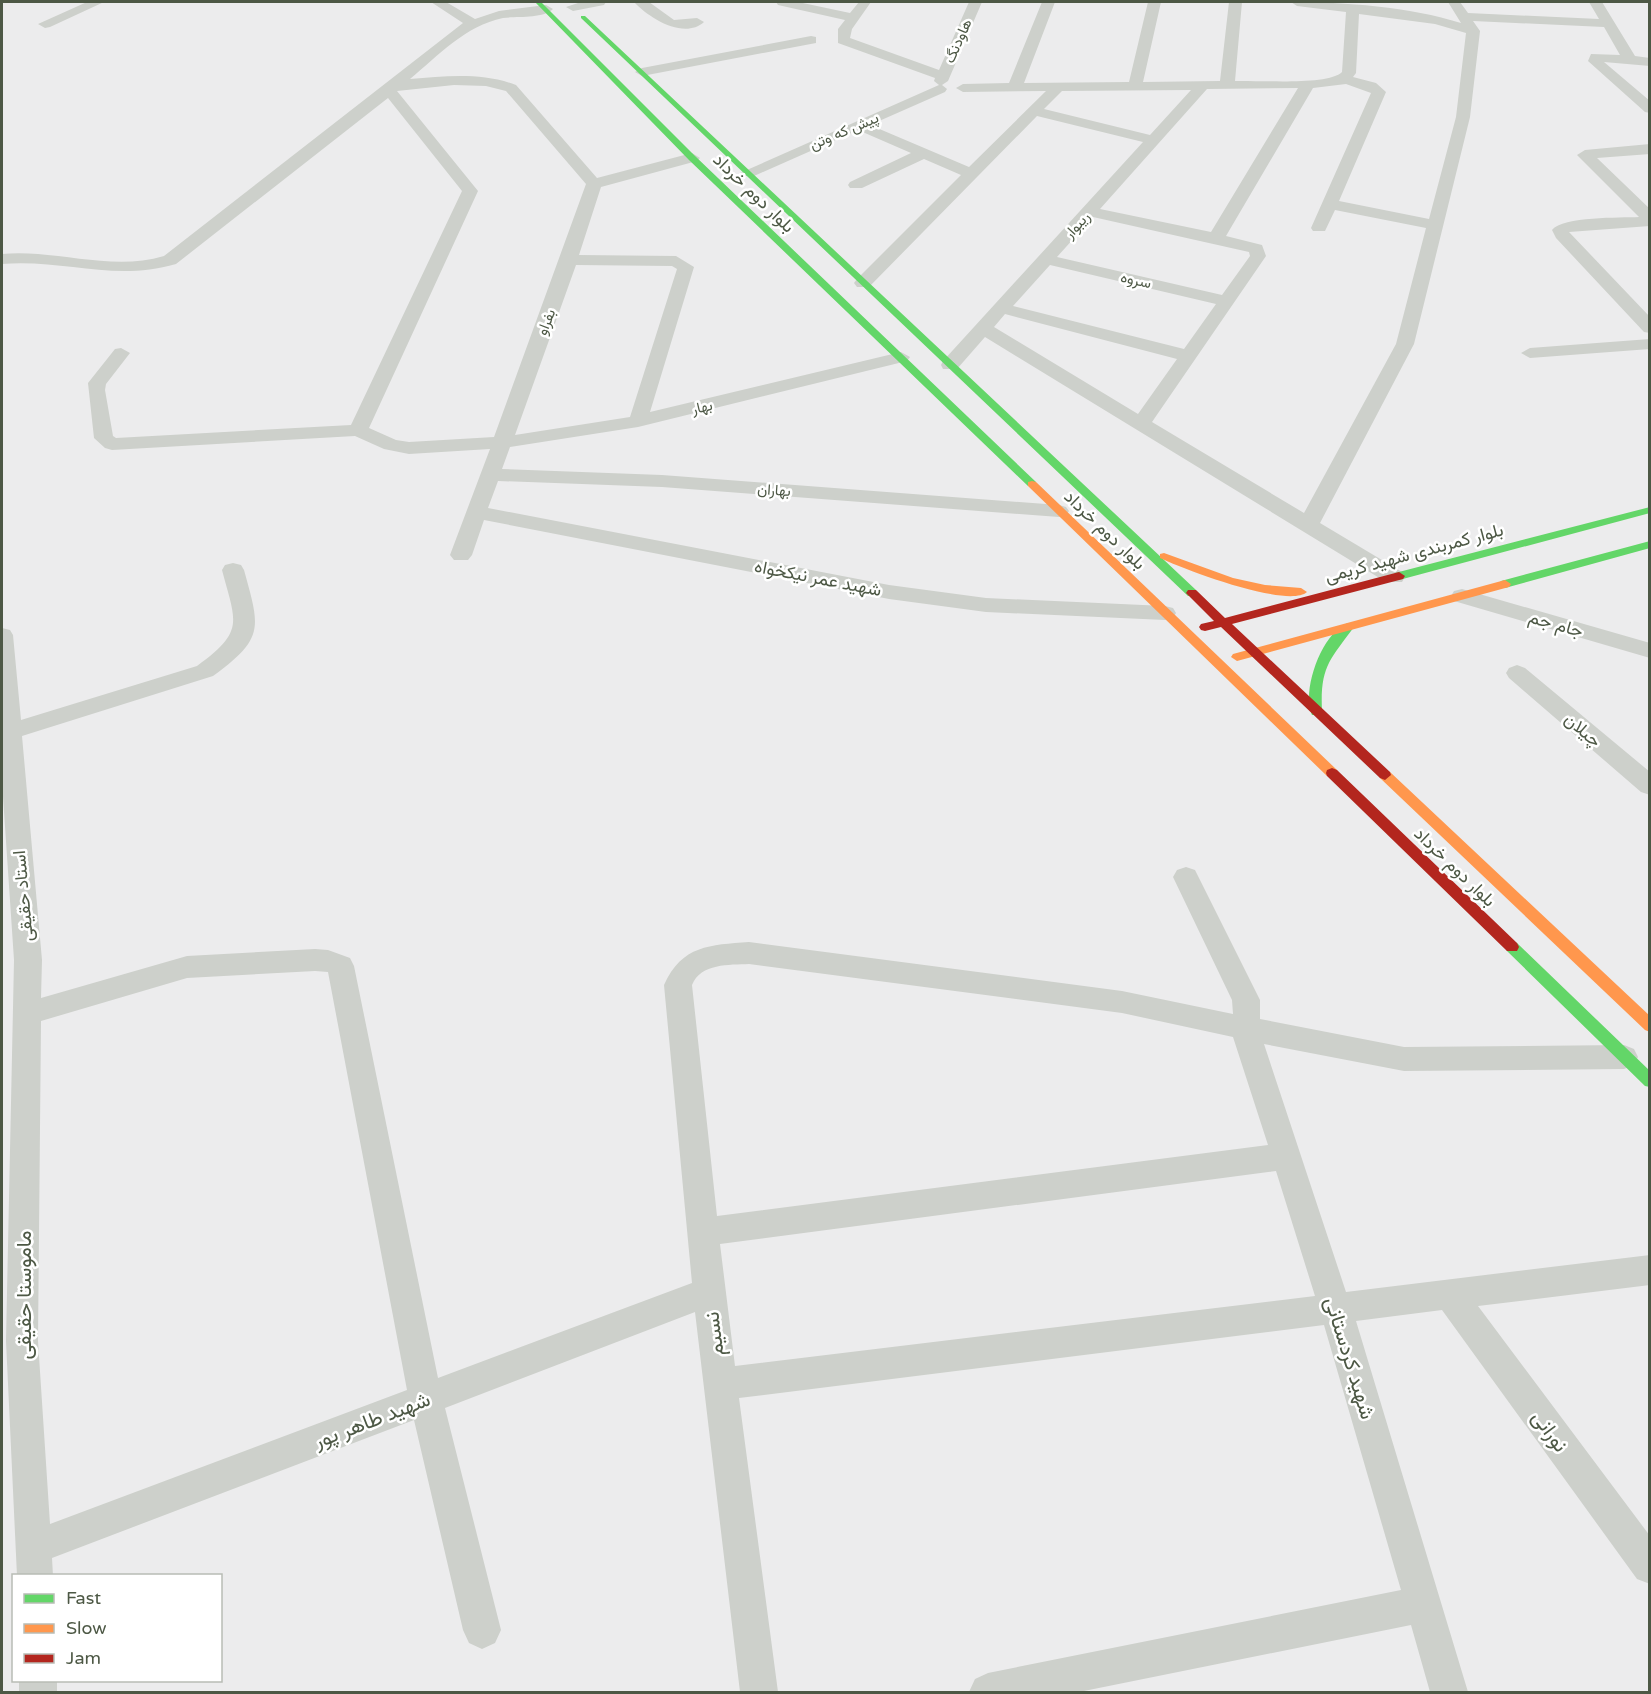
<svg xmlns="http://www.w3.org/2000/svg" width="1651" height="1694" font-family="'Varela Round',Vazirmatn,sans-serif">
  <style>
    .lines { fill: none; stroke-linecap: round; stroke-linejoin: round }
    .street { fill: #cdd0cb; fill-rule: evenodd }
    .fast { fill: #63d668; fill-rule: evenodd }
    .slow { fill: #ff974d; fill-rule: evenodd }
    .jam { fill: #b3261e; fill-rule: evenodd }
    .labels { text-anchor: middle; stroke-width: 5; stroke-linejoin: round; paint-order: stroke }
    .far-street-label { font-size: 15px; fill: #4d5845; stroke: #fff }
    .street-label { font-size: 18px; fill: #4d5845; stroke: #fff }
    .near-street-label { font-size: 21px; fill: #4d5845; stroke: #fff }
  </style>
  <rect width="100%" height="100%" fill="#ececed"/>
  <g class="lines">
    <path class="street" d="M87,2H104L50,27L45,28L38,24Z
      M431,2H446L475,19L499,11L546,5L553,9C543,19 517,16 503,18C465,26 439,55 410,79C446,76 482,72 516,85L597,178L692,153L700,158L697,161L601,187L579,255L676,256L694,267L650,412L901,352L910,357L907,361L638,427L510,447L502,469L662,475L1059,505L1066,507L1069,511L1066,515L1059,517L662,487L498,481L488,508L889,585L986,598L1165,606L1173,608L1176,613L1173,618L1165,620L986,612L889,599L484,520L472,555L468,560H454L450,555L490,449L409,454L384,449L355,436L112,450L105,448L94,438L88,383L115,349L121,348L130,353L106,384L105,390L113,436L116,438L351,425L462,191L388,98L176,264C114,282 64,259 2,264V254C56,249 111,272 164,256L463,23ZM454,85L486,86L506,91L586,184L494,437L409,442L396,440L369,428L478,191L397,91ZM576,265L672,266L677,269L630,417L515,435Z
      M581,2H606L604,5L573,11L566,7Z
      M634,2H649L674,20L697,18L704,22C684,40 649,18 634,2Z
      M776,2H798L850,13L859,2H871L852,29L850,38L939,70L969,2H982L948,81L942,85L947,89L945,92L870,125L969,167L1046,91L963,92L956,88L963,84L1009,83L1042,2H1055L1024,83L1129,82L1148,2H1161L1143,82L1220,81L1229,2H1242L1235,81C1257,80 1328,86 1342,72L1346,12L1297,6L1291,2C1345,2 1410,7 1461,23L1448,2H1460L1468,13L1599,19L1589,2H1602L1635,56L1650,58V66L1604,62L1650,101V113L1645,112L1588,61L1591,54L1620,55L1604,27L1473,21L1480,31L1470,117L1414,344L1320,523L1402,572L1405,577L1402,582H1386L985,337L957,369H943L941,365L943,361L1143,142L1037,116L869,287H857L854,283L857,279L961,175L924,159L862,188H850L848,185L850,182L911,153L858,130L754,176H742L740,173L939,85L934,81L935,78L838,43V29L845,20L778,5ZM1359,14L1435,24L1466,33L1456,117L1429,219L1339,201L1386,92L1376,83L1353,77L1356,73ZM1346,84L1371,93L1311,228L1313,231H1325L1335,210L1426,228L1396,344L1304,513L1152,422L1266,256L1262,245L1226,236L1313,88ZM1298,88L1211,232L1100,209L1207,89ZM1191,90L1150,135L1044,109L1062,91ZM1093,217L1249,252L1250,256L1222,295L1057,257ZM1050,265L1216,304L1184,349L1013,306ZM1005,314L1177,359L1138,414L994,327Z
      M811,36L816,37V43L642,76L635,72L642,68Z
      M1650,144V154L1597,158L1650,209V226L1569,232L1650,317V333L1644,332L1556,238L1552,230C1563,216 1620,218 1639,217L1577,155L1585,150Z
      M1650,339V349L1530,358L1521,353L1530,348Z
      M233,563L241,565L244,570C260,628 265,638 213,676L22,736L42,960L41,998L187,956L315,949L328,950L350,958L354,966L438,1378L692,1283L664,985C682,945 710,945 749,942L1122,991L1233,1014L1232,1000L1173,877L1177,870L1186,867L1195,870L1260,1000V1019L1404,1047L1624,1045L1634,1049L1638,1057L1634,1065L1624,1069L1404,1071L1264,1044L1346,1292L1650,1255V1285L1478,1306L1650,1536V1584L1637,1579L1442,1310L1356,1321L1468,1692H1430L1411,1625L1079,1692H969L975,1679L988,1673L1401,1590L1324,1325L739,1398L778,1692H740L695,1312L445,1408L501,1630L495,1643L482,1649L469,1643L463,1630L414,1420L52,1558L53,1576H17L6,1341L14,960L2,782V628L10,630L13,635L21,720L197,666C245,631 236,623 222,570L225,565ZM749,964L1122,1013L1233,1037L1268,1145L717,1216L692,985C701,963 729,965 749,964ZM315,971L328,972L407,1390L50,1524L38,1341L41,1021L187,978ZM1276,1171L1315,1296L735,1366L720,1244Z
      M1462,589L1650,643V658L1454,601L1451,596L1454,591Z
      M1517,665L1525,668L1650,772V795L1641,792L1509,678L1506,673L1509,668Z
      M19,1680H57V1692H19Z"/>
    <path class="fast" d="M535,2H541L695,156L1036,482V486H1028L689,160Z
      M581,16H585L1196,590V596H1188L581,18Z
      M1650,507V513L1399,580L1393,576L1395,573Z
      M1650,541V548L1505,588L1499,584L1501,581Z
      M1348,623L1354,627C1329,661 1320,667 1322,712L1320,715H1312C1301,691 1322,632 1348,623Z
      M1512,941L1517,943L1650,1071V1087L1645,1086L1507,951L1505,947L1507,943Z"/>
    <path class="slow" d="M1032,481L1036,482L1337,770L1338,773L1337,776H1327L1028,486V482Z
      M1164,553L1233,578L1265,585L1301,588L1307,592C1288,609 1183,569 1160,558V554Z
      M1505,580L1511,584L1509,587L1237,661L1231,657L1233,654Z
      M1385,770L1390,772L1650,1016V1032L1645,1030L1380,778L1379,775L1380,772Z"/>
    <path class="jam" d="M1399,572L1405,576L1403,579L1232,624L1390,772L1391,775L1385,780L1380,778L1221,627L1205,631L1201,630L1199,627L1201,624L1214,621L1186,593L1188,590H1196L1225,618Z
      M1332,768L1337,770L1517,943L1519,947L1517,951H1507L1327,776L1326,773L1327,770Z"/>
  </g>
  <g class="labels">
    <g class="far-street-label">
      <text transform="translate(958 41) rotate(-66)" y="5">هاودنگ</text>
      <text transform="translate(844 131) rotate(-23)" y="5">پیش که وتن</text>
      <text transform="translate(1077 225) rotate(-48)" y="5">ریبوار</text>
      <text transform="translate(1136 280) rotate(13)" y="5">سروه</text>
      <text transform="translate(546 322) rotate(-69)" y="5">بفراو</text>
      <text transform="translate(702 407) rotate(-13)" y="5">بهار</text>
      <text transform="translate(774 490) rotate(4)" y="5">بهاران</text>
    </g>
    <g class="street-label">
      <text transform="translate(754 193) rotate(44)" y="6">بلوار دوم خرداد</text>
      <text transform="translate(1105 530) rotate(44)" y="6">بلوار دوم خرداد</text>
      <text transform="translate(1414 553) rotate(-15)" y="6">بلوار کمربندی شهید کریمی</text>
      <text transform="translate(818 578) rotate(11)" y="6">شهید عمر نیکخواه</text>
      <text transform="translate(1556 624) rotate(16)" y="6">جام جم</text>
      <text transform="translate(1583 730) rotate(41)" y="6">چیلان</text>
      <text transform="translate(1455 867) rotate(44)" y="6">بلوار دوم خرداد</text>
      <text transform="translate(23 896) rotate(-95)" y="6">استاد حقیقی</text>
    </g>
    <g class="near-street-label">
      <text transform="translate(24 1295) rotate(-90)" y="7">ماموستا حقیقی</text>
      <text transform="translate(714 1334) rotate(-97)" y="7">نسیم</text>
      <text transform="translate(1350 1358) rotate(73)" y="7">شهید کردستانی</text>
      <text transform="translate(372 1420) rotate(-21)" y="7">شهید طاهر پور</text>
      <text transform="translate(1550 1431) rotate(54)" y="7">نورانی</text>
    </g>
  </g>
  <rect width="1651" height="1694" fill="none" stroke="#4d5845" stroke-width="6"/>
  <rect x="12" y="1574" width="210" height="108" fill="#ffffff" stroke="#b8bcb5" stroke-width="1.5"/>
  <rect x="24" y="1594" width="30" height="9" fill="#63d668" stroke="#b8bcb5" stroke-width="1.5"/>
  <text x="66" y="1604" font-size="18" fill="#4d5845">Fast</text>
  <rect x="24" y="1624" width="30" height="9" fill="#ff974d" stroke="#b8bcb5" stroke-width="1.5"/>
  <text x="66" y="1634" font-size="18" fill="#4d5845">Slow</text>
  <rect x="24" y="1654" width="30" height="9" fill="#b3261e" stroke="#b8bcb5" stroke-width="1.5"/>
  <text x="66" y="1664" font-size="18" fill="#4d5845">Jam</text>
</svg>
